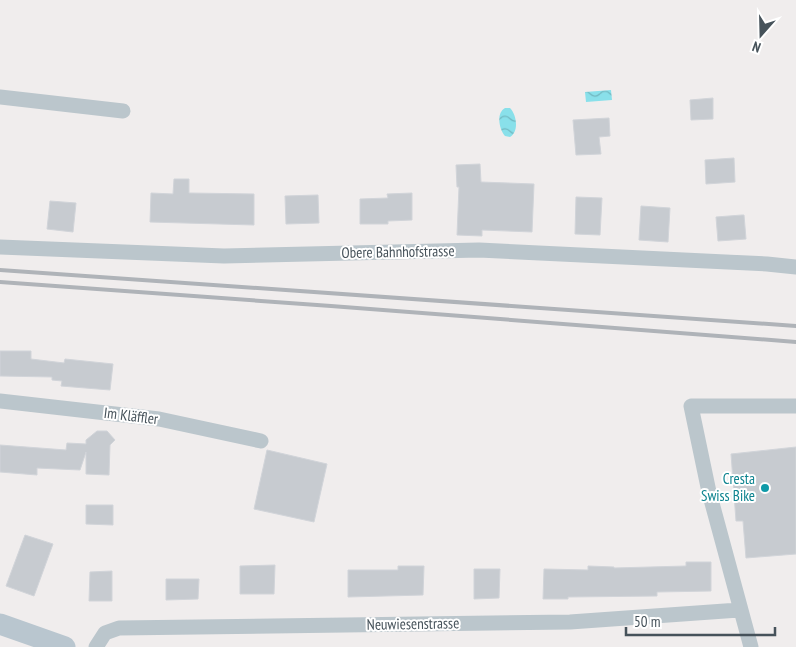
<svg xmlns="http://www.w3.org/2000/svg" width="796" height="647" font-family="'PT Sans Narrow',sans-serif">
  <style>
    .water { fill: url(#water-waves) }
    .building { fill: #c7cbd0; stroke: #d1d4d9 }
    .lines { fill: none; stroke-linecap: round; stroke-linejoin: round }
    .street { stroke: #bbc6cc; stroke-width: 15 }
    .secondary { stroke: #b9c6cf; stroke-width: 21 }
    .rail { stroke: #afb3b8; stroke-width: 4 }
    .culture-dot { fill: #0f9aa8; stroke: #fff; stroke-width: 2 }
    .labels { text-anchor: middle; stroke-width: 4; stroke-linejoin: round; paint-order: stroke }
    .street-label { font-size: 15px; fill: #46525a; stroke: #fff }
    .culture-label { font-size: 15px; fill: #0d838f; stroke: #fff; text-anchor: end }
  </style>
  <defs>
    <pattern id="water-waves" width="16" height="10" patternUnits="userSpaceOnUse" patternTransform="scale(1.25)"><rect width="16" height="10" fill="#89e0ea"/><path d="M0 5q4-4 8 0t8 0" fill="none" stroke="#72b8c1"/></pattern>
  </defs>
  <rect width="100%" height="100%" fill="#f0eded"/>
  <path class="water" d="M611,90L612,100L586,102L585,92Z
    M505,108H510C517,115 519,132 510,137L505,136C499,129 496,113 505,108Z"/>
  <path class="building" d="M713,98V119L691,120L690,100Z
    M609,118L610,136L599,137L601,154L576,155L573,120Z
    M734,158L735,182L706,184L705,160Z
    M480,164L481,182L534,184L532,232L482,230V236L457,235L459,187H457L456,165Z
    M174,179H189V193L254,194V225L150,222L151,193L173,194Z
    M412,193V220L388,221V224H360V199L388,198L387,194Z
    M318,195L319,223L286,224L285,196Z
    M576,197L602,198L600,235L575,234Z
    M50,201L76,203L73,232L47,229Z
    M641,206L670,208L668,242L639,240Z
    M742,215H744L746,239L718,241L716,217Z
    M0,351H31V359L64,363L65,359L113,364L110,390L61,386L62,381L52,380V377L0,376Z
    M97,431H107L115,440L110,445L109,475L86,474V452L80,470L37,468V475L0,472V445L66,450L67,443L86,444V440Z
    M796,447V554L746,558L743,521H736L731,454Z
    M267,450L327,464L314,522L254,509Z
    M86,505H113V525L86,524Z
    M25,535L53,544L34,596L6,586Z
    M686,562H711V591L657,592V596L568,597V599H543L544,569L588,570V566L614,567V568L686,566Z
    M275,565L274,594H240V566Z
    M398,566H424L423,595L348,597V570H398Z
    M474,569H500L499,598L474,599Z
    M112,571V601H89L90,572Z
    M166,579H199L198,599L166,600Z"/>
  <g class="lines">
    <path class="street" d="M0,97L123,111
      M0,247L224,256L479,250L767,264L796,267
      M0,401L159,419L261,441
      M96,647L105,633L119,628L570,622L739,610
      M751,647L709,492L691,406H796"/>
    <path class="secondary" d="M0,624L65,647"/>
    <path class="rail" d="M0,270L796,326
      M0,282L331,306L796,342"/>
  </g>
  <circle class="culture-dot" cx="765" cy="488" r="5"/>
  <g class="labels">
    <g class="street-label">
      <text transform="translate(398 252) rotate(-1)" y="5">Obere Bahnhofstrasse</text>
      <text transform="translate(131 416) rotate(7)" y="5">Im Kläffler</text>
      <text transform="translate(413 624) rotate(-1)" y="5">Neuwiesenstrasse</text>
    </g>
    <g class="culture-label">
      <text x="755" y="484">Cresta<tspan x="755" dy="17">Swiss Bike</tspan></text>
    </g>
  </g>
  <g transform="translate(761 35) rotate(200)" stroke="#ffffff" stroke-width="4" paint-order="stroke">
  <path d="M0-4L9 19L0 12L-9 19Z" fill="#46525a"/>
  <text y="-8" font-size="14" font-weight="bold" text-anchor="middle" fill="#46525a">N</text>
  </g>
  <path d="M626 627v8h149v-8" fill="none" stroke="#46525a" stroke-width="2.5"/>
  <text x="634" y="627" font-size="15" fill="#46525a" stroke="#ffffff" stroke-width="4" paint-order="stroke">50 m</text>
</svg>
